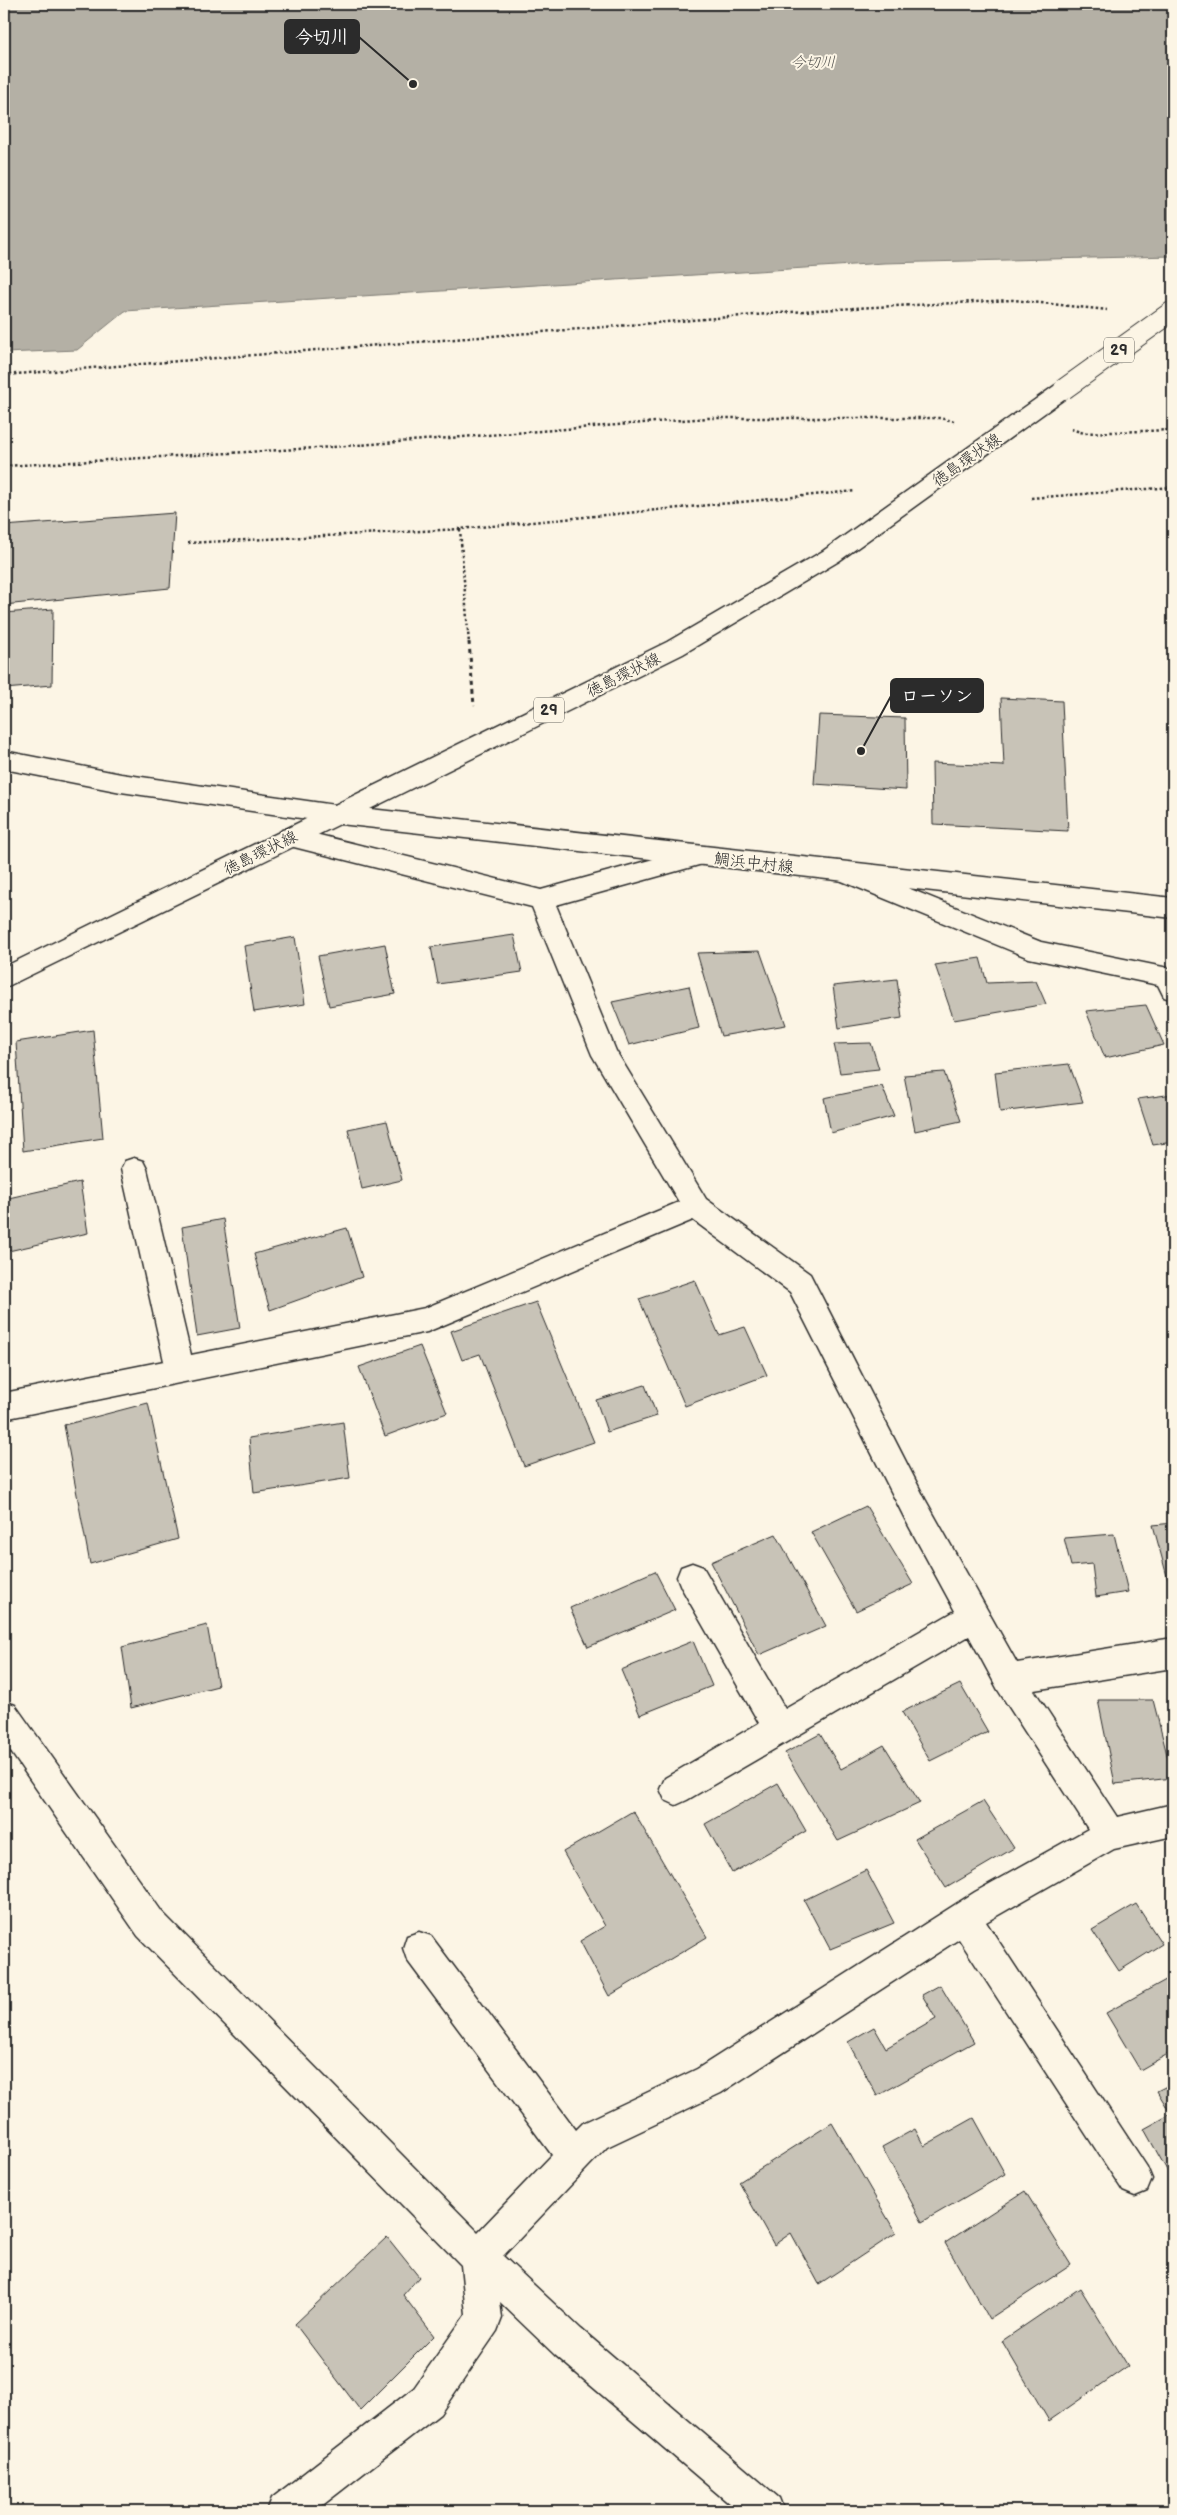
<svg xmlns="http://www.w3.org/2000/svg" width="1177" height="2515" font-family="'Balsamiq Sans','Klee One',sans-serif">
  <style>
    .water { fill: #b4b0a5; stroke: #7d7b74 }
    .building { fill: #c8c3b7; stroke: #2b2b2b }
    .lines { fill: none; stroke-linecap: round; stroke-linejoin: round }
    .minor-casing { stroke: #2b2b2b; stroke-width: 3 }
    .major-casing { stroke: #2b2b2b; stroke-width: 3 }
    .path-far1 { stroke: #2b2b2b; stroke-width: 2.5; stroke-dasharray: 2.5 2.5; stroke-linecap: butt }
    .path { stroke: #2b2b2b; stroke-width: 3; stroke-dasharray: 4 4; stroke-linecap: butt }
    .minor { fill: #fcf5e5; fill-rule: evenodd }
    .major { fill: #fcf5e5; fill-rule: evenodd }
    .major-bridge-casing { stroke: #2b2b2b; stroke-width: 22; stroke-linecap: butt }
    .major-bridge { stroke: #fcf5e5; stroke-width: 20 }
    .labels { text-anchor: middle; stroke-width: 4; stroke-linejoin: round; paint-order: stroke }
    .far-water-label { font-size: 15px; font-style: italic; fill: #545350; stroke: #fcf5e5 }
    .shield { fill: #fcf5e5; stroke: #6a6863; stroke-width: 1 }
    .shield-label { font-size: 15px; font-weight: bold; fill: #2b2b2b }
    .street-label { font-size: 16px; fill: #2b2b2b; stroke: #fcf5e5 }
    .leader { fill: none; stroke: #2b2b2b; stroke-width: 2 }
    .callout-dot { fill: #2b2b2b; stroke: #fcf5e5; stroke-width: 2 }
    .callout { fill: #2b2b2b; stroke: #2b2b2b; stroke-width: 2 }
    .callout-label { font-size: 18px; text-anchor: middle; font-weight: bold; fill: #fff }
  </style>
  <rect width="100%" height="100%" fill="#fcf5e5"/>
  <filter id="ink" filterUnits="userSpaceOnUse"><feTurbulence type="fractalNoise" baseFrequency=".02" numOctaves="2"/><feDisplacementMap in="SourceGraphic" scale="10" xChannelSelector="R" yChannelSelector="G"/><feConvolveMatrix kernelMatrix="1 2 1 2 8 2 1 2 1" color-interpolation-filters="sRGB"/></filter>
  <g filter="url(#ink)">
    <path class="water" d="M4,4H1173V256L884,263L125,311L77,350L4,353Z"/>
    <path class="building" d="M175,513L170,588L4,605V526Z
      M53,609L52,685L4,689V613Z
      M1001,698L1062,701L1068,831L933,824L932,763L1004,766Z
      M819,715L905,718L906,790L814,784Z
      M514,935L522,972L438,984L431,947Z
      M295,937L305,1004L254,1012L244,946Z
      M385,944L395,994L329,1006L318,956Z
      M760,951L786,1025L721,1036L697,953Z
      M980,958L987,983L1036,981L1046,1004L954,1020L935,965Z
      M897,979L902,1018L839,1028L833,986Z
      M689,986L699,1028L629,1045L612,1002Z
      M1146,1005L1164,1045L1105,1058L1086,1011Z
      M93,1030L103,1138L23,1151L16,1042Z
      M871,1043L879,1069L840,1073L834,1044Z
      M1069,1064L1083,1102L1000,1112L995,1072Z
      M944,1072L961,1121L915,1131L904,1075Z
      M882,1086L894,1116L831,1133L824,1098Z
      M1173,1094V1142L1153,1145L1138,1099Z
      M387,1121L402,1180L362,1189L348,1129Z
      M80,1182L88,1233L4,1252V1199Z
      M223,1219L240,1328L197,1336L182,1227Z
      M347,1228L362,1277L270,1310L254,1254Z
      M695,1280L719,1335L745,1327L767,1375L685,1406L639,1299Z
      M536,1302L594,1442L524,1466L480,1354L462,1360L451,1331Z
      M420,1346L447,1413L385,1436L359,1367Z
      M645,1385L657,1416L607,1432L596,1400Z
      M148,1403L178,1539L90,1564L64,1425Z
      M343,1422L350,1478L254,1493L249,1438Z
      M866,1506L913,1584L856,1611L811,1532Z
      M1173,1523V1579L1168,1580L1153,1525Z
      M776,1534L826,1626L759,1655L711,1562Z
      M1114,1534L1128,1592L1096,1597L1092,1564L1071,1566L1064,1538Z
      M655,1571L675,1610L588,1647L570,1608Z
      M207,1625L218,1686L131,1708L122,1647Z
      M693,1641L712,1686L640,1715L621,1670Z
      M960,1684L988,1732L930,1761L902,1712Z
      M1098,1700H1153L1173,1778L1115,1784Z
      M820,1734L841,1769L884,1745L920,1803L838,1841L785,1753Z
      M778,1783L806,1831L732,1873L705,1824Z
      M983,1801L1014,1848L946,1888L915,1839Z
      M633,1811L707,1937L609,1996L580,1941L605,1926L563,1852Z
      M866,1870L894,1923L830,1949L804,1900Z
      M1136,1904L1162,1944L1119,1971L1092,1930Z
      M1173,1976V2051L1140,2070L1106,2013Z
      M940,1985L974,2042L877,2096L848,2042L874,2027L886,2048L936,2019L922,1995Z
      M1173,2083V2181L1144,2129L1171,2114L1157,2091Z
      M974,2118L1005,2174L922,2222L882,2147L915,2129L924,2146Z
      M832,2123L896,2233L819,2284L791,2233L774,2245L739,2182Z
      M1025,2191L1071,2265L989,2319L945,2243Z
      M387,2237L419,2277L403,2295L434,2336L360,2410L295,2324Z
      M1080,2288L1128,2366L1049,2421L1002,2341Z"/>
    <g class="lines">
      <g class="minor-casing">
        <path id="minor" d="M4,751L121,774L335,805L344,808L347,814L344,820L335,823L121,792L4,769Z
          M291,828L541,890L697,847L706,849L709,856L706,863L556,905L616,1051L706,1199L810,1274L925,1499L1017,1663L1173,1638V1668L1034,1690L1117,1817L1173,1804V1836L1114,1849L986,1922L1147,2167L1152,2179L1147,2191L1135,2196L1123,2191L959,1939L721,2093L607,2147L503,2256L581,2329L779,2498L784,2511H738L555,2355L500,2302L502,2318L497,2331L440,2414L315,2511H267L272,2498L414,2388L466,2314L461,2265L138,1936L4,1742V1701L15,1705L162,1912L478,2232L552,2155L407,1960L403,1948L407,1936L419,1932L431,1936L576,2130L583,2123L697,2069L975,1892L1088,1829L998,1690L969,1636L687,1800L676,1805L665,1800L660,1789L665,1778L759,1723L681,1587L677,1577L681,1567L692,1563L703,1567L785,1709L955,1611L905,1519L790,1292L693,1220L427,1332L4,1419V1393L164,1361L121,1169L125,1161L134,1158L143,1161L147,1169L191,1355L425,1308L679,1202L592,1055L532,907L282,844L279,837L282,830Z
          M846,863L1041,942L1173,969V1000L1164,997L1158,985L1029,958L837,879L834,872L837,865Z"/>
      </g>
      <g class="major-casing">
        <path id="major" d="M1064,382L1071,384L1074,389L1071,394L839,561L683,654L370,809L1173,898V918L340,824L4,988V967L667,642L823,551L1057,384Z"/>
      </g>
      <path class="path-far1" d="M4,375L817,310L1013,300L1107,310
        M1071,429L1084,433L1173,430
        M4,466L333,447L708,418H939L954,421
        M1031,498L1173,487
        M460,529L469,644
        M188,543L460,529L855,491"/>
      <path class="path" d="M469,642L474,706"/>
      <use href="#minor" class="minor"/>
      <use href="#major" class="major"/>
      <g class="major-bridge-casing">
        <path id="major-bridge" d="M1064,389L1173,311"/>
      </g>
      <use href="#major-bridge" class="major-bridge"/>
    </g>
  </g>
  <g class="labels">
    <g class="far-water-label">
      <text x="813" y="67">今切川</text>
    </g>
    <g class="shield">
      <rect x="1104" y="337.5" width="30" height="25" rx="4"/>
      <rect x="534" y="697.5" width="30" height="25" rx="4"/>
    </g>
    <g class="shield-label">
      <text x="1119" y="355">29</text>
      <text x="549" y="715">29</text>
    </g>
    <g class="street-label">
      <text transform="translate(966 459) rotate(-35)" y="6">徳島環状線</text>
      <text transform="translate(623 674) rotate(-26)" y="6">徳島環状線</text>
      <text transform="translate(260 852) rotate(-26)" y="6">徳島環状線</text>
      <text transform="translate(754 862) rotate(6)" y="6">鯛浜中村線</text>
    </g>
  </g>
  <path class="leader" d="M413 84L359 37M861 751L891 696"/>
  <g class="callout-dot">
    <circle cx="413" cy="84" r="5"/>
    <circle cx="861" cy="751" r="5"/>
  </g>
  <g class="callout">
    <rect x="285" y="20" width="74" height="33" rx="5"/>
    <rect x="891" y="679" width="92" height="33" rx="5"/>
  </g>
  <g class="callout-label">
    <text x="322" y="43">今切川</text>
    <text x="937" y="702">ローソン</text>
  </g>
  <rect width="1177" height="2515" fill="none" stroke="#fcf5e5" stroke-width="20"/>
  <rect x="10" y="10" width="1157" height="2495" fill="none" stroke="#2b2b2b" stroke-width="2" filter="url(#ink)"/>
</svg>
